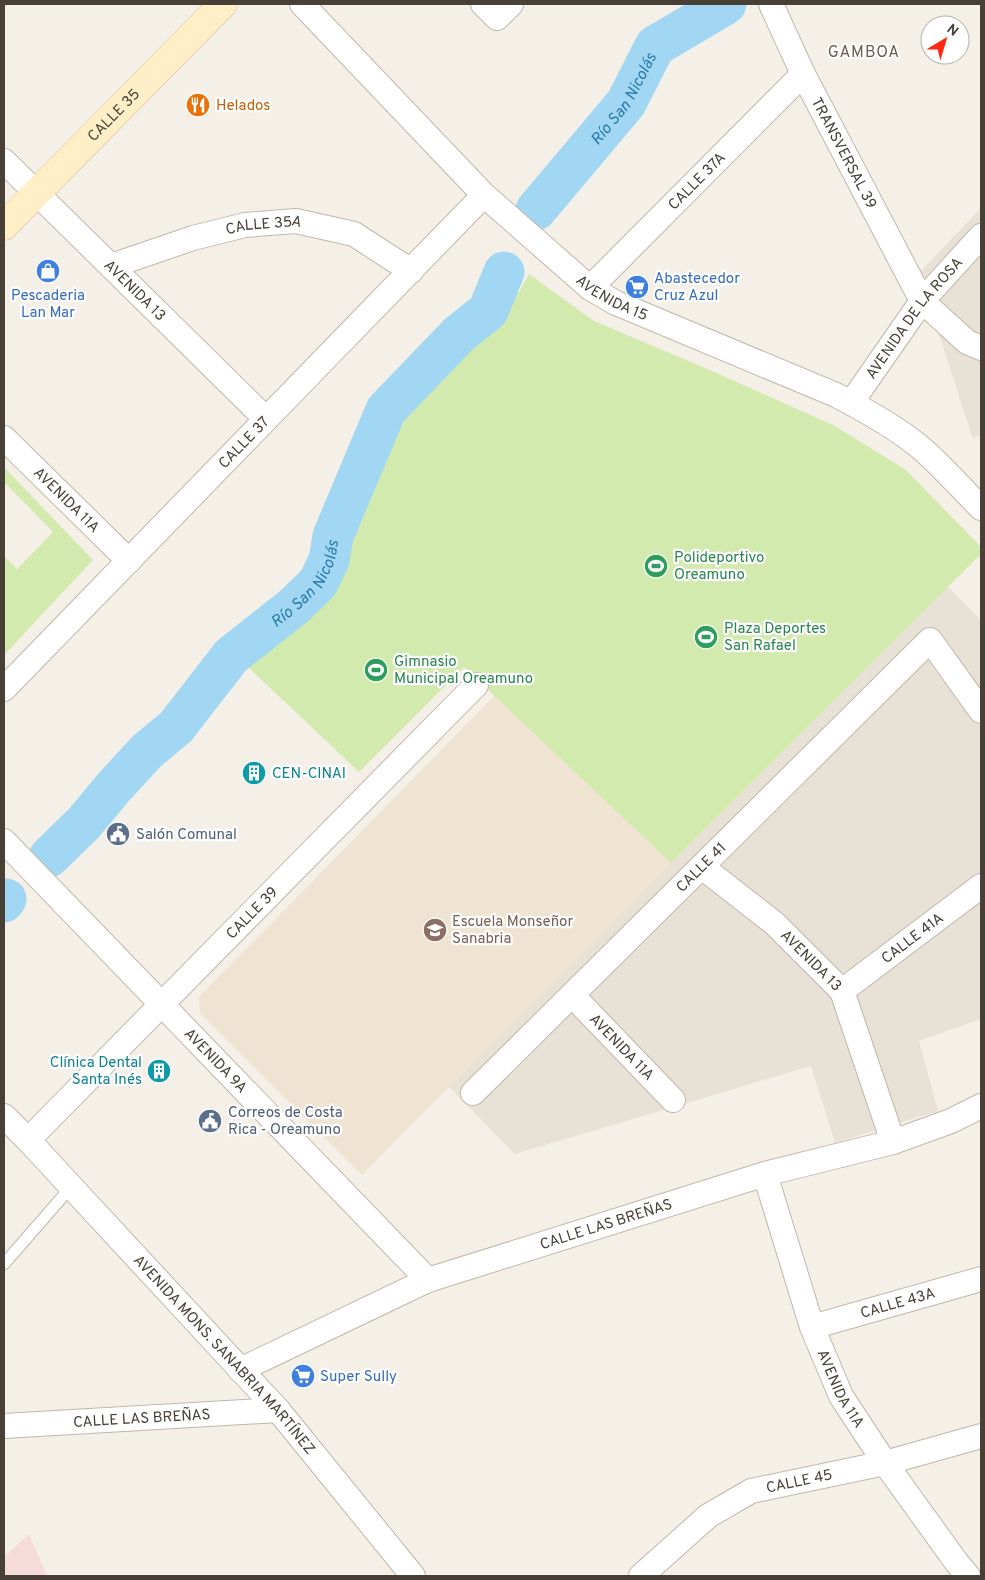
<svg xmlns="http://www.w3.org/2000/svg" width="985" height="1580" font-family="Overpass,sans-serif">
  <style>
    .residential { fill: #e8e1d5 }
    .education { fill: #eee4d1 }
    .medical { fill: #f5dcda }
    .green { fill: #d3eaae }
    .lines { fill: none; stroke-linecap: round; stroke-linejoin: round }
    .river { stroke: #a1d7f3; stroke-width: 41 }
    .service-casing { stroke: #c0b7a9; stroke-width: 13 }
    .minor-casing { stroke: #c0b7a9; stroke-width: 26 }
    .secondary-casing { stroke: #d9c497; stroke-width: 29 }
    .service { stroke: #fff; stroke-width: 11 }
    .minor { stroke: #fff; stroke-width: 24 }
    .secondary { stroke: #ffeec6; stroke-width: 28 }
    .labels { text-anchor: middle; stroke-width: 4.5; stroke-linejoin: round; paint-order: stroke }
    .food-label { font-size: 15px; fill: #c56008; stroke: #fff; text-anchor: start }
    .street-label { font-size: 15px; fill: #484036; stroke: #fff }
    .shop-label { font-size: 15px; fill: #366cbe; stroke: #fff; text-anchor: start }
    .leisure-label { font-size: 15px; fill: #27864d; stroke: #fff; text-anchor: start }
    .culture-label { font-size: 15px; fill: #0d838f; stroke: #fff; text-anchor: start }
    .service-label { font-size: 15px; fill: #4e5e75; stroke: #fff; text-anchor: start }
    .education-label { font-size: 15px; fill: #785e54; stroke: #fff; text-anchor: start }
    .neighbourhood-label { font-size: 16px; letter-spacing: 1px; fill: #6b5d4c; stroke: #fff }
    .water-label { font-size: 16px; font-style: italic; fill: #2879a7; stroke: #fff }
  </style>
  <rect width="100%" height="100%" fill="#f4f0e7"/>
  <path class="residential" d="M981,204V434L973,439L919,273L979,210Z
    M948,587L981,620V1019L919,1041L938,1111L835,1143L811,1066L515,1154L449,1087L671,863Z"/>
  <path class="education" d="M495,695L671,863L362,1175L200,1013L199,997Z"/>
  <path class="medical" d="M29,1534L47,1576H4V1557Z"/>
  <path class="green" d="M529,274L594,321L719,374L835,426L906,470L981,547V554L671,863L464,667L359,772L248,667L340,577L347,549L356,497L397,421L474,344L519,292Z
    M4,467L93,560L4,655V556L17,569L53,532L4,482Z"/>
  <g class="lines">
    <g class="river">
      <path id="s1" d="M536,210L626,103L655,46L726,4"/>
      <path id="s2" d="M49,857L84,823L113,788L147,751L176,727L231,656L293,607L318,583L329,560L333,536L386,410L459,334L488,311L504,272"/>
      <path d="M4,902L6,899"/>
    </g>
    <g class="service-casing">
      <path id="service" d="M4,1264L71,1187"/>
    </g>
    <g class="minor-casing">
      <g id="minor">
        <path id="s3" d="M302,4L484,195L590,288L616,303L836,395C865,410 896,427 921,448C942,466 961,488 981,508"/>
        <path d="M483,4L497,18L511,4"/>
        <path id="s4" d="M771,4L803,74L922,301L967,342L981,348"/>
        <path id="s5" d="M4,161L266,419"/>
        <path id="s6" d="M111,266L193,238L245,225L296,221L354,234L411,271"/>
        <path id="s7" d="M590,288L803,74"/>
        <path id="s8" d="M851,403L922,301L981,236"/>
        <path id="s9" d="M4,438L129,561"/>
        <path id="s10" d="M4,689L484,195"/>
        <path id="s11" d="M4,841L428,1280"/>
        <path id="s12" d="M702,867L774,923L842,991L893,1142"/>
        <path id="s13" d="M842,991L981,886"/>
        <path id="s14" d="M572,995L673,1100"/>
        <path id="s15" d="M473,1093L930,640L981,711"/>
        <path id="s16" d="M4,1116L28,1140L278,1410L413,1576"/>
        <path id="s17" d="M28,1140L476,685"/>
        <path id="s18" d="M765,1174L812,1327L841,1396L885,1463L957,1563L968,1576"/>
        <path id="s19" d="M812,1327L981,1279"/>
        <path id="s20" d="M240,1370L428,1280L765,1174L893,1142L951,1121L981,1106"/>
        <path id="s21" d="M4,1426L278,1410"/>
        <path id="s22" d="M641,1576L708,1516L751,1491L885,1463L981,1436"/>
      </g>
    </g>
    <g class="secondary-casing">
      <g id="secondary">
        <path id="s23" d="M4,226L223,4"/>
      </g>
    </g>
    <use href="#service" class="service"/>
    <use href="#minor" class="minor"/>
    <use href="#secondary" class="secondary"/>
  </g>
  <defs>
    <g id="restaurant-disc" transform="scale(1.25)"><circle r="9.5" fill="#e8710a" stroke="#fff"/><path d="M-5-6h1v4h1v-4h1v4h1v-4h1v5L-1.5 .5V6h-2V.5L-5-1ZM5-6V6H3V1.5H1.5Q1.5-4 5-6Z" fill="#fff"/></g>
    <g id="shop-disc" transform="scale(1.25)"><circle r="9.5" fill="#3f7fe0" stroke="#fff"/><path d="M-5-2.5h2.3a2.7 3.5 0 0 1 5.4 0H5L5.5 6h-11ZM-1.5-2.5h3a1.5 2.3 0 0 0-3 0Z" fill="#fff"/></g>
    <g id="supermarket-disc" transform="scale(1.25)"><circle r="9.5" fill="#3f7fe0" stroke="#fff"/><path d="M-6-5.5h2.5l.6 2H6L4.5 2H-2.5L-4.4-4H-6ZM-1.5 3.2a1.3 1.3 0 1 0 .1 0ZM3 3.2a1.3 1.3 0 1 0 .1 0Z" fill="#fff"/></g>
    <g id="stadium-disc" transform="scale(1.25)"><circle r="9.5" fill="#2e9e5b" stroke="#fff"/><path d="M0-5a6.5 5 0 1 0 0 10a6.5 5 0 1 0 0-10ZM-3.5-1.8h7v3.6h-7Z" fill="#fff"/></g>
    <g id="building-disc" transform="scale(1.25)"><circle r="9.5" fill="#0f9aa8" stroke="#fff"/><path d="M-4-6H4V6H1V3H-1V6H-4ZM-2.5-4.3h1.7v1.8h-1.7ZM.8-4.3h1.7v1.8H.8ZM-2.5-1h1.7V.8h-1.7ZM.8-1h1.7V.8H.8Z" fill="#fff"/></g>
    <g id="civic-disc" transform="scale(1.25)"><circle r="9.5" fill="#5c6f8a" stroke="#fff"/><path d="M-.6-6.5H3V-4.5H.6V-3L4-1V1h2V6H-6V1h2V-1L-.6-3ZM-1.2 2.5V6h2.4V2.5Z" fill="#fff"/></g>
    <g id="school-disc" transform="scale(1.25)"><circle r="9.5" fill="#8d6e63" stroke="#fff"/><path d="M0-5L7-2L0 1L-7-2ZM-4 1L0 2.5L4 1V4Q0 6-4 4Z" fill="#fff"/></g>
  </defs>
  <g fill-rule="evenodd">
    <use href="#restaurant-disc" x="198" y="105"/>
    <use href="#shop-disc" x="48" y="271"/>
    <use href="#supermarket-disc" x="637" y="287"/>
    <use href="#stadium-disc" x="656" y="566"/>
    <use href="#stadium-disc" x="706" y="637"/>
    <use href="#stadium-disc" x="376" y="670"/>
    <use href="#building-disc" x="254" y="773"/>
    <use href="#civic-disc" x="118" y="834"/>
    <use href="#school-disc" x="435" y="930"/>
    <use href="#building-disc" x="159" y="1071"/>
    <use href="#civic-disc" x="210" y="1121"/>
    <use href="#supermarket-disc" x="303" y="1376"/>
  </g>
  <g class="labels">
    <g class="food-label">
      <text x="216" y="110">Helados</text>
    </g>
    <g class="street-label">
      <text dy="5" stroke="none"><textPath href="#s23" startOffset="156">CALLE 35</textPath></text>
      <text dy="5" stroke="none"><textPath href="#s4" startOffset="166">TRANSVERSAL 39</textPath></text>
      <text dy="5" stroke="none"><textPath href="#s7" startOffset="151">CALLE 37A</textPath></text>
      <text dy="5" stroke="none"><textPath href="#s6" startOffset="159">CALLE 35A</textPath></text>
      <text dy="5" stroke="none"><textPath href="#s5" startOffset="184">AVENIDA 13</textPath></text>
      <text dy="5" stroke="none"><textPath href="#s3" startOffset="429">AVENIDA 15</textPath></text>
      <text dy="5" stroke="none"><textPath href="#s8" startOffset="106">AVENIDA DE LA ROSA</textPath></text>
      <text dy="5" stroke="none"><textPath href="#s10" startOffset="344">CALLE 37</textPath></text>
      <text dy="5" stroke="none"><textPath href="#s9" startOffset="88">AVENIDA 11A</textPath></text>
      <text dy="5" stroke="none"><textPath href="#s15" startOffset="321">CALLE 41</textPath></text>
      <text dy="5" stroke="none"><textPath href="#s17" startOffset="319">CALLE 39</textPath></text>
      <text dy="5" stroke="none"><textPath href="#s13" startOffset="88">CALLE 41A</textPath></text>
      <text dy="5" stroke="none"><textPath href="#s12" startOffset="144">AVENIDA 13</textPath></text>
      <text dy="5" stroke="none"><textPath href="#s14" startOffset="72">AVENIDA 11A</textPath></text>
      <text dy="5" stroke="none"><textPath href="#s11" startOffset="305">AVENIDA 9A</textPath></text>
      <text dy="5" stroke="none"><textPath href="#s20" startOffset="395">CALLE LAS BREÑAS</textPath></text>
      <text dy="5" stroke="none"><textPath href="#s19" startOffset="89">CALLE 43A</textPath></text>
      <text dy="5" stroke="none"><textPath href="#s16" startOffset="325">AVENIDA MONS. SANABRIA MARTÍNEZ</textPath></text>
      <text dy="5" stroke="none"><textPath href="#s18" startOffset="228">AVENIDA 11A</textPath></text>
      <text dy="5" stroke="none"><textPath href="#s21" startOffset="138">CALLE LAS BREÑAS</textPath></text>
      <text dy="5" stroke="none"><textPath href="#s22" startOffset="189">CALLE 45</textPath></text>
    </g>
    <g class="shop-label">
      <text x="654" y="283">Abastecedor<tspan x="654" dy="17">Cruz Azul</tspan></text>
      <text x="48" y="300" text-anchor="middle">Pescaderia<tspan x="48" dy="17">Lan Mar</tspan></text>
      <text x="320" y="1381">Super Sully</text>
    </g>
    <g class="leisure-label">
      <text x="674" y="562">Polideportivo<tspan x="674" dy="17">Oreamuno</tspan></text>
      <text x="724" y="633">Plaza Deportes<tspan x="724" dy="17">San Rafael</tspan></text>
      <text x="394" y="666">Gimnasio<tspan x="394" dy="17">Municipal Oreamuno</tspan></text>
    </g>
    <g class="culture-label">
      <text x="272" y="778">CEN-CINAI</text>
      <text x="142" y="1067" text-anchor="end">Clínica Dental<tspan x="142" dy="17">Santa Inés</tspan></text>
    </g>
    <g class="service-label">
      <text x="136" y="839">Salón Comunal</text>
      <text x="228" y="1117">Correos de Costa<tspan x="228" dy="17">Rica - Oreamuno</tspan></text>
    </g>
    <g class="education-label">
      <text x="452" y="926">Escuela Monseñor<tspan x="452" dy="17">Sanabria</tspan></text>
    </g>
    <g class="neighbourhood-label">
      <text x="864" y="57">GAMBOA</text>
    </g>
    <g class="water-label">
      <text dy="6" stroke="none"><textPath href="#s1" startOffset="142">Río San Nicolás</textPath></text>
      <text dy="6" stroke="none"><textPath href="#s2" startOffset="378">Río San Nicolás</textPath></text>
    </g>
  </g>
  <rect width="985" height="1580" fill="none" stroke="#484036" stroke-width="10"/>
  <g transform="translate(945 40) rotate(38)"><circle r="24" fill="#ffffff" stroke="#b6b3af"/>
  <path d="M0-4L9 19L0 12L-9 19Z" fill="#ff2913"/>
  <text y="-8" font-size="14" font-weight="bold" text-anchor="middle" fill="#484036">N</text>
  </g>
</svg>
